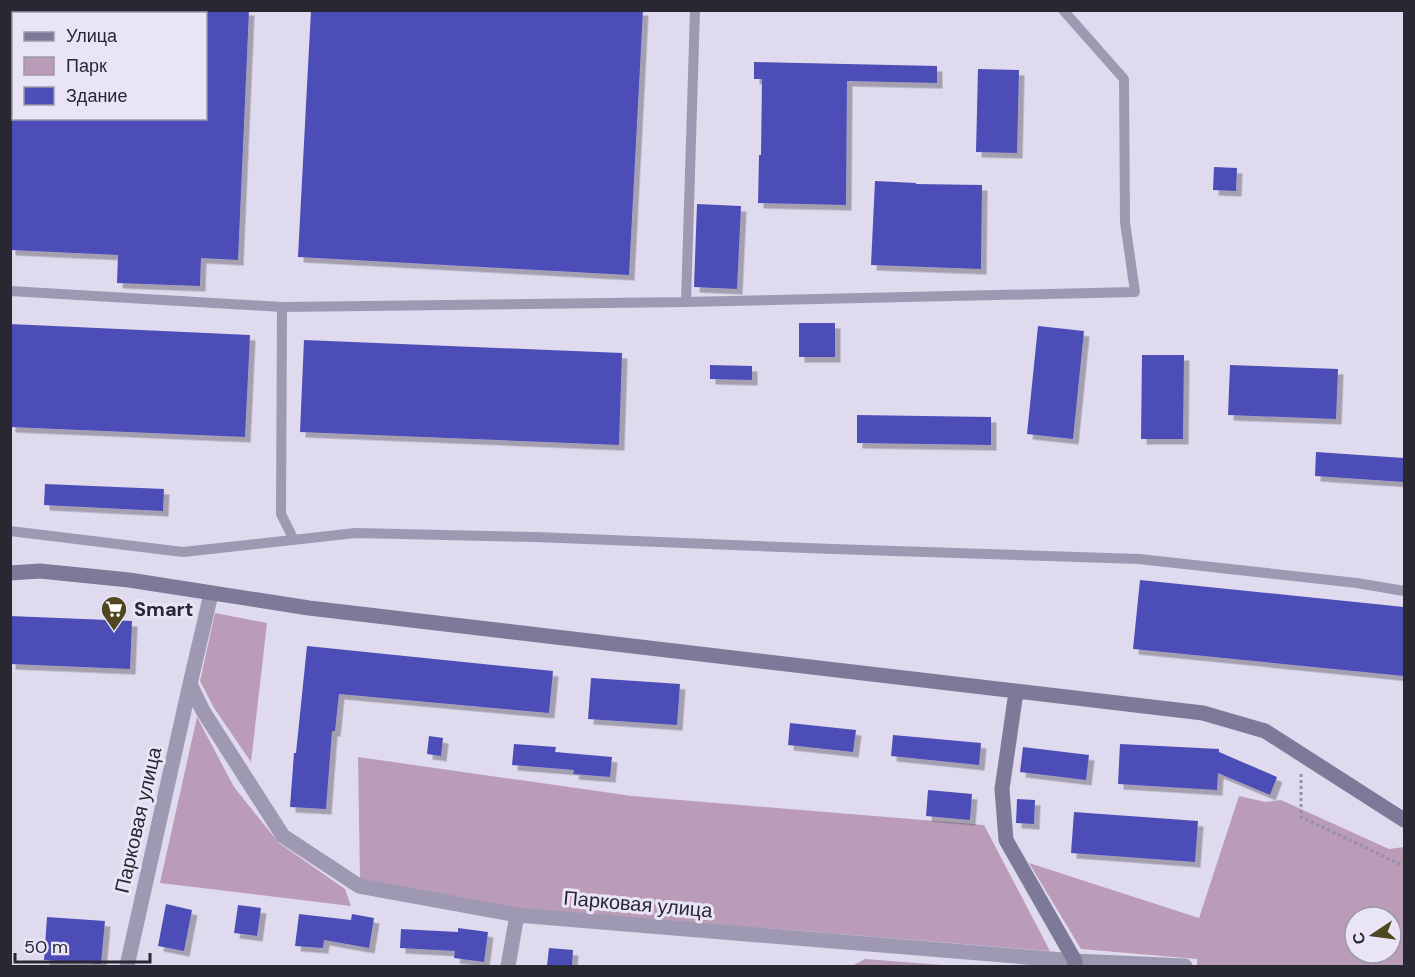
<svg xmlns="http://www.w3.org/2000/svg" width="1415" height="977" font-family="'DM Sans',sans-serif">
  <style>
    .green { fill: #bb9cb8; fill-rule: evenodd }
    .building { fill: #4e4eb8; filter: url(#shadow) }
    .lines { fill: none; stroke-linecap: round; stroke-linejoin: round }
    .path { stroke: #938eab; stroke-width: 3; stroke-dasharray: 3 3; stroke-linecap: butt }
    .lane { stroke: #9e98b2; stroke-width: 10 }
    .street { stroke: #9e98b2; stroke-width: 15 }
    .secondary { stroke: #7d7998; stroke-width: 15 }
    .labels { text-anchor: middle; stroke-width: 6; stroke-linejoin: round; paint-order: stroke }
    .poi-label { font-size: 20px; font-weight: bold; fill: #282732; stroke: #eae5f6; text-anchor: start }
    .street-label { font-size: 20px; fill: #282732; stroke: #eae5f6 }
  </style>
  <defs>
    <filter id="shadow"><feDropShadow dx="5.5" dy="5.5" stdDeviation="0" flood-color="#0004"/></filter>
  </defs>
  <rect width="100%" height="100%" fill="#e0daee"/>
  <path class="green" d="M215,613L267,623L251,762L214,708L200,681Z
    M197,717L234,787L279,843L345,889L351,906L160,883Z
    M358,757L632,796L984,825L1050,951L515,908L360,879Z
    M1239,796L1265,802L1281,800L1389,849L1404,847V966H1197V959L1081,949L1029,863L1199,918ZM1355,917H1391V953H1355Z
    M865,959L954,966H852Z"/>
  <path class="building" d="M206,10H249L238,260L201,258L200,286L117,283L118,255L10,250V118H206Z
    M311,10H643L629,275L298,257Z
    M754,62L937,66V83L847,81L846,205L758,203L759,155H761L762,79H754Z
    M978,69L1019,70L1017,153L976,152Z
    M1214,167L1237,168L1236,191L1213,190Z
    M875,181L916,183V184L982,185L981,269L871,265Z
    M697,204L741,206L737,289L694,287Z
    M799,323H835V357H799Z
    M10,324L250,335L245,437L10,427Z
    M1038,326L1084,331L1073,439L1027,434Z
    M304,340L622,353L619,445L300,432Z
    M1142,355H1184L1183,439H1141Z
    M710,365L752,366V380L710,379Z
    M1230,365L1338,369L1336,419L1228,415Z
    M857,415L991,417V445L857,443Z
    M1316,452L1404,458V482L1315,476Z
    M45,484L164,489L163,511L44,505Z
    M1140,580L1404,607V676L1133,649Z
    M10,616L132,621L130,669L10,664Z
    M307,646L553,671L549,713L339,694L335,731H332L326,809L290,807L294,753H296Z
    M591,678L680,684L677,725L588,719Z
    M790,723L856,730L853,752L788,745Z
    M893,735L981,743L979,765L891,756Z
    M429,736L443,738L441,756L427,754Z
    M514,744L556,747L555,752L612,757L610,777L573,774L574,770L512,765Z
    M1120,744L1219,749V752L1277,777L1270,795L1218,773L1217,790L1118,784Z
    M1023,747L1089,755L1086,780L1020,772Z
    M928,790L972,794L970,820L926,816Z
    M1017,799L1035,800L1034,824L1016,823Z
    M1074,812L1198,821L1195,862L1071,853Z
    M166,904L192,910L184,951L158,946Z
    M238,905L261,908L257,936L234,933Z
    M299,914L351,920L352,914L374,918L369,948L324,940L323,948L295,946Z
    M47,917L105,921L101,964L44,960Z
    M458,928L488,932L484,962L454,958L455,951L400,948L401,929L458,932Z
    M549,948L573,950L572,966H547Z"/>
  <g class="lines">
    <path class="path" d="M1301,774V817L1404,866"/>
    <path class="lane" d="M10,291L282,307L281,514L294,540
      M686,302L695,10
      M282,307L686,302L1135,292L1125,222L1124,79L1063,10
      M10,531L183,552L356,533L536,537L833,549L1139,559L1357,583L1404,591"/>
    <path class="street" d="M211,594L190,684L203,711L283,836L359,886L517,915L1075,961L1185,966
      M127,966L190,684
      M508,966L517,915"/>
    <path class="secondary" d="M10,573L40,571L129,580L309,608L1203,713L1265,731L1404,820
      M1016,692L1002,789L1006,840L1075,961V966"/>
  </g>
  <defs>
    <g id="supermarket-pin" transform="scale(1.35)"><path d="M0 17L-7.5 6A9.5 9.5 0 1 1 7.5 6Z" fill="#4e4721" stroke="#eae5f6"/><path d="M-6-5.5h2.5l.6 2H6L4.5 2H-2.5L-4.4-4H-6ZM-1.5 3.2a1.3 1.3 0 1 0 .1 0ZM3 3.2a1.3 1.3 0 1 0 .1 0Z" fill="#fff"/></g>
  </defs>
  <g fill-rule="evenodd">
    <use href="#supermarket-pin" x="114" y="609"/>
  </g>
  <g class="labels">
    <g class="poi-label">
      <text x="134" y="616">Smart</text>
    </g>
    <g class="street-label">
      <text transform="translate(138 820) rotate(-77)" y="7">Парковая улица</text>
      <text transform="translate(638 904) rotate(5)" y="7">Парковая улица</text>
    </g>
  </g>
  <rect width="1415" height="977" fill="none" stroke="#282732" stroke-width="24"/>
  <rect x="12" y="12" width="195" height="108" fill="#eae5f6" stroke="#9c99a8" stroke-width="1.5"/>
  <rect x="24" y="32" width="30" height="9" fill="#7d7998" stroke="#9c99a8" stroke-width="1.5"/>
  <text x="66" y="42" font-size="18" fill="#282732">Улица</text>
  <rect x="24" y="57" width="30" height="18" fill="#bb9cb8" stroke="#9c99a8" stroke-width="1.5"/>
  <text x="66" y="72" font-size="18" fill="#282732">Парк</text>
  <rect x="24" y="87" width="30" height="18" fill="#4e4eb8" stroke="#9c99a8" stroke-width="1.5"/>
  <text x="66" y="102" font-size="18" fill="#282732">Здание</text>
  <g transform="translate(1373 935) rotate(257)"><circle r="28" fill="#eae5f6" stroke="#9c99a8" stroke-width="1.5"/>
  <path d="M0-4.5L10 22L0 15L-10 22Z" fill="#4e4721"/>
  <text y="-9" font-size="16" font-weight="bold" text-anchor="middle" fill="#282732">С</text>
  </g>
  <path d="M15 953v9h135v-9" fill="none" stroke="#282732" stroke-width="3"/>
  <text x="24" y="953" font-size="18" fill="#282732" stroke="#eae5f6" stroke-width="4.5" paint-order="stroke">50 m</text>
</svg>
